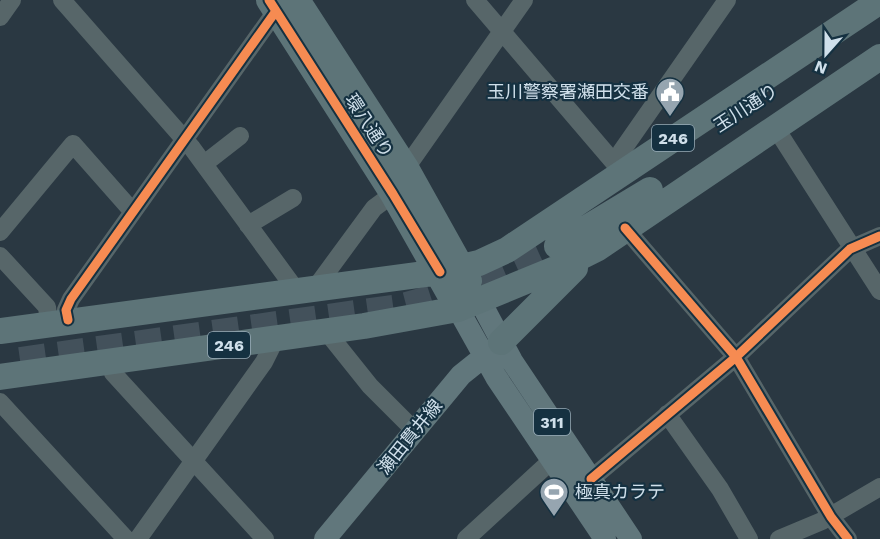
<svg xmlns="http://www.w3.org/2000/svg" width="880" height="539" font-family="'Work Sans','Noto Sans JP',sans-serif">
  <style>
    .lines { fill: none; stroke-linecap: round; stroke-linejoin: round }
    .highway-tunnel { stroke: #43515b; stroke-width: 26; stroke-dasharray: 26 13; stroke-linecap: butt }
    .minor { stroke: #576669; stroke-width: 18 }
    .major { stroke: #61777c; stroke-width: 22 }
    .highway { stroke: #5d7478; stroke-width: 26 }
    .cycleway-casing { stroke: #153141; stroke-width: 13 }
    .cycleway { stroke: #f68b52; stroke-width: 9 }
    .labels { text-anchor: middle; stroke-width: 4.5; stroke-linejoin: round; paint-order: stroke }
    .shield { fill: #153141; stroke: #98acb8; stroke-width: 1.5 }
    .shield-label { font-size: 16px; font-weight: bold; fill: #d0e0eb }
    .poi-label { font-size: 18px; fill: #d0e0eb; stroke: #153141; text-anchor: end }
    .street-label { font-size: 18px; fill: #d0e0eb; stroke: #153141 }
  </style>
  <rect width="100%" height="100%" fill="#2a3842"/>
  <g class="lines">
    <path class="highway-tunnel" d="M20,360L399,307C455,293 505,270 557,246"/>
    <path class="minor" d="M62,0L192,148L296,290
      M475,0L622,172
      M0,17L12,0
      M775,127L880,291
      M204,164L240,136
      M406,168L524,0
      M622,172L621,152L727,0
      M248,225L293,198
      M625,228L736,357L831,517L848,539
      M0,232L73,144L133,212
      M0,256L47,307L49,323
      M316,287L374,208L393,194
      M68,320L66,310L71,299L276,11
      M326,331L370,386L415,431
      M110,361L113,373L265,539
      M0,402L126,539
      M667,414L720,489L749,539
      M591,479L736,357L850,249L880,236
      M138,539L264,362L276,338
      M466,539L551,461
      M779,539L822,521L880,487"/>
    <path class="major" d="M480,301L512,361L631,539
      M458,309L496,377L605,539
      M325,539L461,375L496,347"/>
    <path class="highway" d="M269,0L393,194L458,309
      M297,0L406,168L469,281
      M557,246L650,190
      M0,331L440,272L479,263L507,250L880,1
      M501,342L575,268
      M0,377L364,326L458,309L560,267L598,248L880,57"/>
    <g class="cycleway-casing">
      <path id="cycleway" d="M269,0L393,194L440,272
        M625,228L736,357L831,517L848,539
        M68,320L66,310L71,299L276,11
        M591,479L736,357L850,249L880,236"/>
    </g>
    <use href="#cycleway" class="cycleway"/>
  </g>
  <defs>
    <g id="civic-pin" transform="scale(1.5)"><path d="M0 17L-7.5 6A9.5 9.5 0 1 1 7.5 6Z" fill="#96a5b0" stroke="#153141"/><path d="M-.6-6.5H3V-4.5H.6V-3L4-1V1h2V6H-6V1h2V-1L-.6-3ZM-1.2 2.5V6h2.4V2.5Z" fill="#fff"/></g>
    <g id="stadium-pin" transform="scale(1.5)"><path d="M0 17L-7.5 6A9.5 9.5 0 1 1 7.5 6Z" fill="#96a5b0" stroke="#153141"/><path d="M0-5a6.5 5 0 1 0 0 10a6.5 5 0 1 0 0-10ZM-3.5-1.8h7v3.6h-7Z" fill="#fff"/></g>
  </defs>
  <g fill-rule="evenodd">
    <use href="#civic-pin" x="670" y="92"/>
    <use href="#stadium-pin" x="554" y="492"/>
  </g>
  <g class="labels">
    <g class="shield">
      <rect x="652" y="125" width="42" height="26" rx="4.5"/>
      <rect x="208" y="332" width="42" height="26" rx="4.5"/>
      <rect x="534" y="409" width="36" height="26" rx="4.5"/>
    </g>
    <g class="shield-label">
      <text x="673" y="144">246</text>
      <text x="229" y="351">246</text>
      <text x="552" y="428">311</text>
    </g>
    <g class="poi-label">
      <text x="649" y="98">玉川警察署瀬田交番</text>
      <text x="575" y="498" text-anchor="start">極真カラテ</text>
    </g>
    <g class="street-label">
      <text transform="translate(746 108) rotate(-33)" y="6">玉川通り</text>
      <text transform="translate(369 126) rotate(57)" y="6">環八通り</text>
      <text transform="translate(410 437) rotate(-51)" y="6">瀬田貫井線</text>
    </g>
  </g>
  <g transform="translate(826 54) rotate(201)" stroke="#153141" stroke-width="4.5" paint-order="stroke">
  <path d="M0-4.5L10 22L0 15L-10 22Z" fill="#d0e0eb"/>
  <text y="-9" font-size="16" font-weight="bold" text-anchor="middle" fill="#d0e0eb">N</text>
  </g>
</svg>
